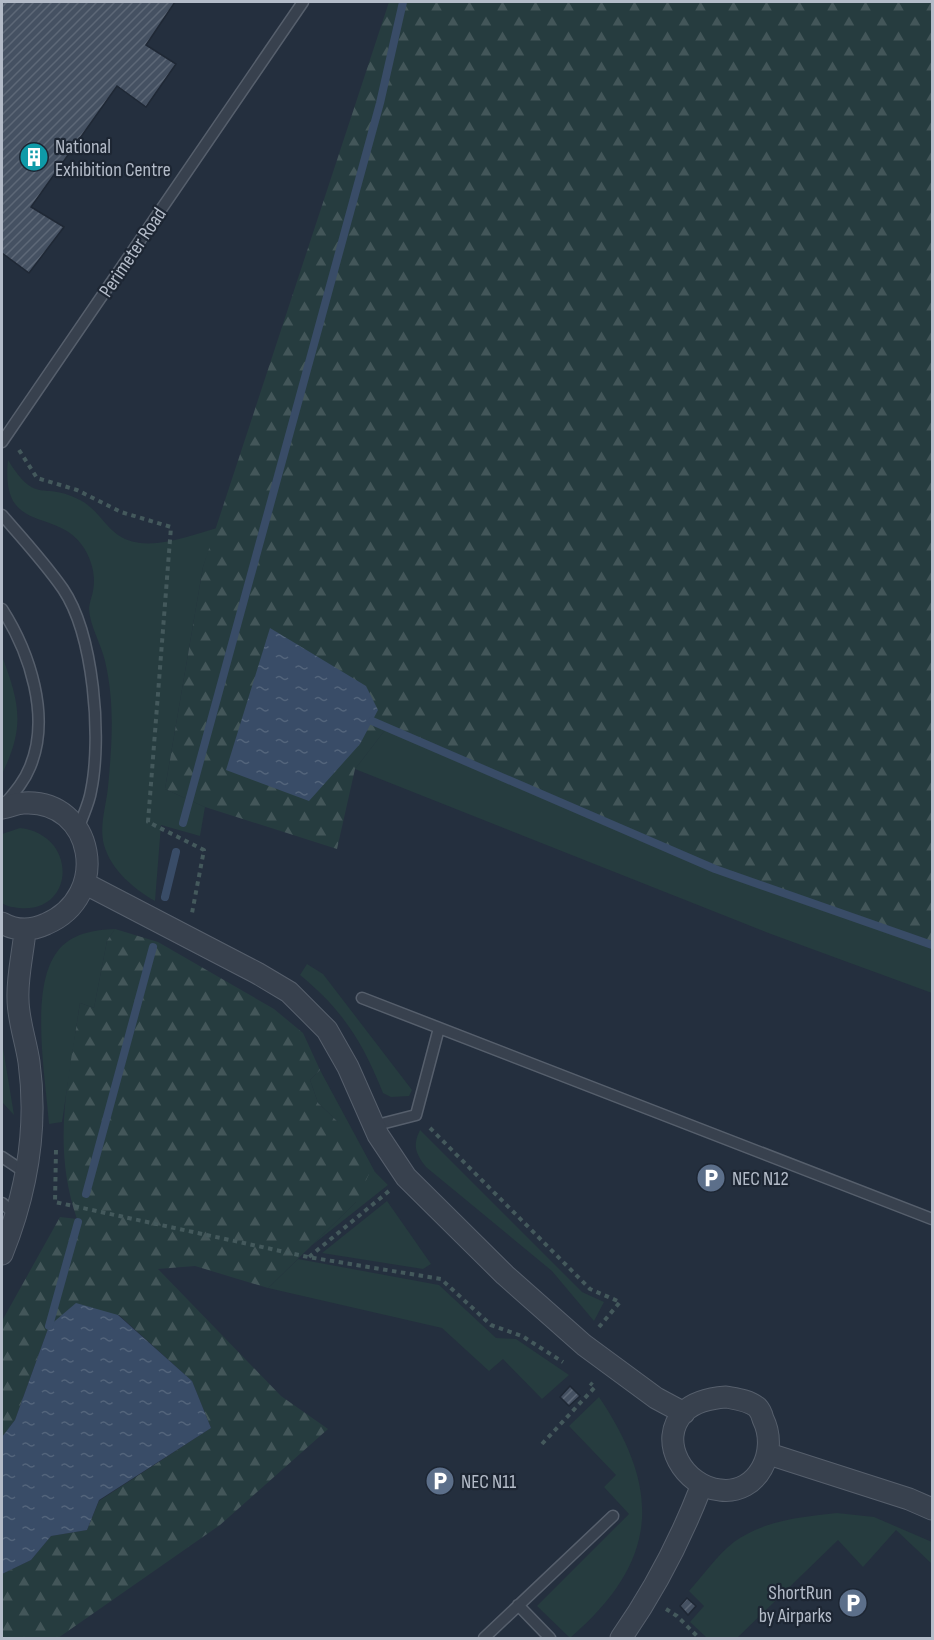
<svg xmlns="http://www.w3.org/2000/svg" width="934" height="1640" font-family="'Sofia Sans Condensed',sans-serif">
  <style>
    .grass { fill: #263c3f }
    .forest { fill: url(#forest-firs) }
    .water { fill: url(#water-ripples) }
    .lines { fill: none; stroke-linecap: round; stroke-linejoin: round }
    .stream { stroke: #394c67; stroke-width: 8 }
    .building { fill: url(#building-hatch); stroke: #1f2835; stroke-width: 1.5 }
    .lane-casing { stroke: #565f6c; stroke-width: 13 }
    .street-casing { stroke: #565f6c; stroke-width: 23 }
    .path { stroke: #44595c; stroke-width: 4; stroke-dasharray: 4.5 4.5; stroke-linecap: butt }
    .lane { stroke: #38414e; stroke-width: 10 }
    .street { stroke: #38414e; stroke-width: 21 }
    .labels { text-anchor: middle; stroke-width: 4.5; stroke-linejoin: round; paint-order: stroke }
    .poi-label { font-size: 20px; fill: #b4bcc9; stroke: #1d2633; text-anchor: start }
    .street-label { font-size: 20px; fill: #b4bcc9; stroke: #1d2633 }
  </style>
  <defs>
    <pattern id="forest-firs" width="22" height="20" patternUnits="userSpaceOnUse" patternTransform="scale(1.5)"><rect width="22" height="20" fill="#263c3f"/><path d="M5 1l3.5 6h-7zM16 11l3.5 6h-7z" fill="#435659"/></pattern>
    <pattern id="water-ripples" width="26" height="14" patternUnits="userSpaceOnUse" patternTransform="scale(1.5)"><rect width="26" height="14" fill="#394c67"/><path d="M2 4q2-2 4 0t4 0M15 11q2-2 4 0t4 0" fill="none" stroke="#53647b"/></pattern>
    <pattern id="building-hatch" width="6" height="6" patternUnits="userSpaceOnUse" patternTransform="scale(1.5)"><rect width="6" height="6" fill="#455162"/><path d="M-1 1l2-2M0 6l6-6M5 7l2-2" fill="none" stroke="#5d6877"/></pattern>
  </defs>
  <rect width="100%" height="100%" fill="#242f3e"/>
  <path class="grass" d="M8,460C37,507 42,480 80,500C96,508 104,525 118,535C145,554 188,536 217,528L203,567L165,789L205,807L200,836L161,825L155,901C134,889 111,870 104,845C99,826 106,807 108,787C112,744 115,704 105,661C101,644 90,626 89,609C89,603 92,597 93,591C96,576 92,561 84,548C58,506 0,537 8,460Z
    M2,656C20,704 25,727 2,774Z
    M388,726L715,869L932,945V993L771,934L355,769Z
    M20,828C79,835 75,914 19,908C13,907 7,907 2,903V834Z
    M115,929L107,941L94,1008L80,1003L62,1122L49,1124C46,1079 29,989 57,952C71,933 94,930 115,929Z
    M307,964L323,974L412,1090L409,1096L391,1097L383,1093C363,1043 343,1010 300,975Z
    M2,1042L14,1115L2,1102Z
    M320,1070L375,1172L388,1185L311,1246L356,1202L337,1121L318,1103L310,1080Z
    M420,1130L582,1292L604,1302L594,1321L552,1271L426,1167C416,1154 412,1146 420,1130Z
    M387,1201L431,1264L423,1269L322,1253Z
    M298,1259L439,1285L496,1338L516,1339L569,1375L542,1399L503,1359L489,1371L442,1328L268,1288Z
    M599,1397C663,1492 658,1562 570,1638L537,1606L629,1514L604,1487L616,1475L569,1426Z
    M837,1513L874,1517L932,1542V1564L896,1530L863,1567L838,1540L737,1638H707L690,1622L704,1606L689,1591C703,1576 717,1555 734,1542C764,1520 802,1517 837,1513Z"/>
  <path class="forest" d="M389,2H932V945L715,869L388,726L355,769L337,849L205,807L165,789L203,567Z
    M115,929L158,942L274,1009L303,1033L320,1070L310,1080L318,1103L337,1121L369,1174L356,1202L268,1288L195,1266L158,1269L281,1396L328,1429L220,1525L58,1638H2V1574L31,1560L51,1536L87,1530L99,1501L211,1428L192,1381L119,1315L49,1326L15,1420L2,1437V1321L60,1217L77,1219C51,1143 69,1079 80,1003L94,1008L107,941Z"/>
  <path class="water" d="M270,628L366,686L378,710L360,744L309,801L226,770Z
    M76,1303L118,1315L192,1381L211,1428L99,1500L87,1530L51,1536L31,1560L2,1574V1437L15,1420L49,1326Z"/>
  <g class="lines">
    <path class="stream" d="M372,721L715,869L932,945
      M183,823L380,103L403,2
      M165,897L176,852
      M86,1194L153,947
      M49,1326L78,1222"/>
  </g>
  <path class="building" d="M2,2H175L146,45L176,64L146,107L117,86L31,207L64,227L29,273L2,253Z
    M570,1386L580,1396L569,1406L560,1397Z
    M687,1598L696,1606L688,1615L680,1606Z"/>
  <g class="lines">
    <g class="lane-casing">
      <path id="lane" d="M2,442L303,2
        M2,515C22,538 45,563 63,589C94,635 102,738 91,791C89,804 82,817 78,830
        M2,609C30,653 51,717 30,767C24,782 14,793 4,805
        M362,998L932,1219
        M373,1126L416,1115L439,1028
        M2,1157L26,1173
        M2,1203L17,1216
        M518,1605L550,1638
        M484,1638L613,1516"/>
    </g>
    <g class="street-casing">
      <path id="street" d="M2,808C9,807 17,803 24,803C94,799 112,896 46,924C31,931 16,931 2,923
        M86,884L257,973L289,992L327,1030L348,1067L378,1135L406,1177L505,1275L584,1345L656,1398L684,1413
        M2,1254C27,1192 38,1128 29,1062C26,1041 18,1020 18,999C17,977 23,953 25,931
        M726,1397C737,1399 748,1400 757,1407C760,1410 762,1415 763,1419C779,1451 758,1495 720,1490C685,1487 656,1441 684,1412C695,1401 712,1398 726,1397Z
        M769,1454L909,1499L932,1509
        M621,1638C654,1591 680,1541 701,1487"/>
    </g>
    <path class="path" d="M19,450L37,478L77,490L121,512L171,527L148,822L204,850L192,913
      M430,1128L590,1289L620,1302L599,1327
      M56,1150L55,1202L308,1257L441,1279L491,1325L522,1336L563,1362
      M309,1257L389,1191
      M542,1444L595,1387L590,1383
      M666,1609L677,1616L699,1638"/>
    <use href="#lane" class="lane"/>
    <use href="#street" class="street"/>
  </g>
  <defs>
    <g id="building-disc" transform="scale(1.5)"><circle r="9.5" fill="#0f9aa8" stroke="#1d2633"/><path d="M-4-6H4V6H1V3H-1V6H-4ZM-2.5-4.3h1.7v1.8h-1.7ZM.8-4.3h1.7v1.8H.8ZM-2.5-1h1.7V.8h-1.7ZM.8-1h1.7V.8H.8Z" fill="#fff"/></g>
    <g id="parking-disc" transform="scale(1.5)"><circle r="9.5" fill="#5c6f8a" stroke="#1d2633"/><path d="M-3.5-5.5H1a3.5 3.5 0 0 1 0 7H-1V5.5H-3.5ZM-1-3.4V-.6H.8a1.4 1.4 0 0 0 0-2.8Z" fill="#fff"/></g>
  </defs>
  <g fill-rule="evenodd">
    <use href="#building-disc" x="34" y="157"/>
    <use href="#parking-disc" x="711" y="1178"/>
    <use href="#parking-disc" x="440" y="1481"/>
    <use href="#parking-disc" x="853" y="1603"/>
  </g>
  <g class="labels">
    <g class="poi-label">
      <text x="55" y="153">National<tspan x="55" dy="23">Exhibition Centre</tspan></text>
      <text x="732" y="1185">NEC N12</text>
      <text x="461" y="1488">NEC N11</text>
      <text x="832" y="1599" text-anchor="end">ShortRun<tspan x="832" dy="23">by Airparks</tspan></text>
    </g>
    <g class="street-label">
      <text transform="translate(132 252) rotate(-56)" y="7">Perimeter Road</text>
    </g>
  </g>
  <rect width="934" height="1640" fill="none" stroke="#b4bcc9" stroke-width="6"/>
</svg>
